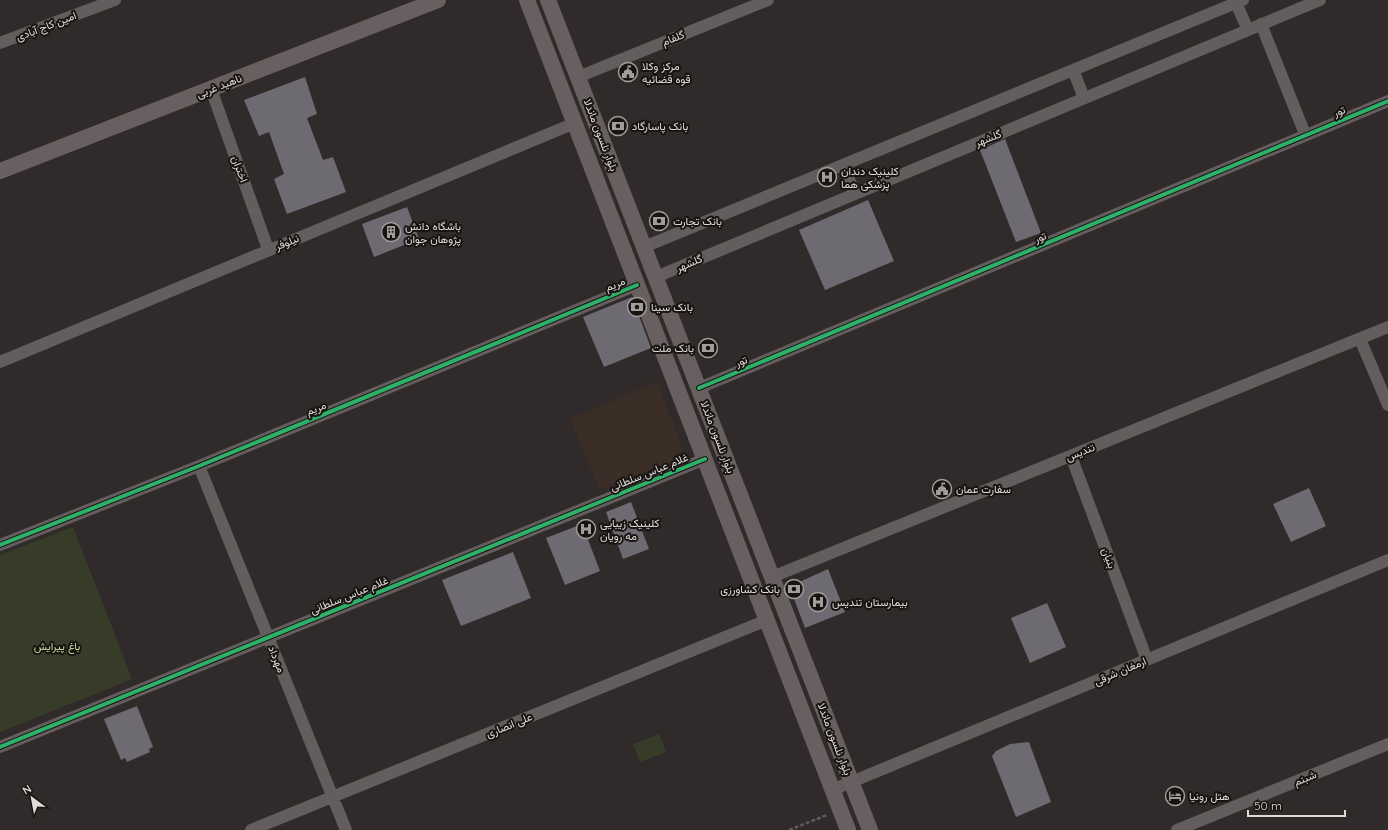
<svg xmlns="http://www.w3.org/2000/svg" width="1388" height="830" font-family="Quicksand,Vazirmatn,sans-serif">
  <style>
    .built { fill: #3b2e27 }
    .green { fill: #373c29 }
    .building { fill: #6d6a72 }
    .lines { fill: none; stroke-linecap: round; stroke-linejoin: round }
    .path { stroke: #615c5c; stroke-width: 2.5; stroke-dasharray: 4 2; stroke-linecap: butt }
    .minor { stroke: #645d5d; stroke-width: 12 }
    .secondary { stroke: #686060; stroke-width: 16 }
    .cycleway-casing { stroke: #181412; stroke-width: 6 }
    .cycleway { stroke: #2db169; stroke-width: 4 }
    .labels { text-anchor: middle; stroke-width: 4; stroke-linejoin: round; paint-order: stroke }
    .street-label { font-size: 11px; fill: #e0dad8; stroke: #181412 }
    .poi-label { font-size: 11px; fill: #e0dad8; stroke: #181412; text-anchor: start }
    .park-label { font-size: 11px; fill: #c9dd9b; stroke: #181412 }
  </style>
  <rect width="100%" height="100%" fill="#302b2a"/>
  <path class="built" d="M657,382L682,447L678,459L600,489L570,419Z"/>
  <path class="green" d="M73,527L132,679L0,732V555Z
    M659,734L666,752L640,762L633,744Z"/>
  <path class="building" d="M305,77L317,114L307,118L323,160L333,157L346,192L287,214L274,179L284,174L269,132L259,136L244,100Z
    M1005,139L1041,233L1016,242L980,150Z
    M868,200L894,261L825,290L799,230Z
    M407,207L419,239L374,257L362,224Z
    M632,297L651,348L604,367L583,317Z
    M1309,488L1326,526L1291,542L1273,504Z
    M631,502L649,549L623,559L606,512Z
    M582,524L600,571L565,585L546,538Z
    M513,552L531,598L461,626L442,580Z
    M828,569L845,612L805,628L791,591L795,584Z
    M1047,603L1066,647L1030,663L1011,618Z
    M137,706L153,747L149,749L150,752L127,762L125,758L121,760L104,719Z
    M1029,742L1051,802L1016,817L992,756L996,751L1010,744Z"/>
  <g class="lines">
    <path class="path" d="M789,830L827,815"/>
    <path class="minor" d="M1236,3L1248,30
      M1261,24L1305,134
      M0,43L115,0
      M1073,70L1084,98
      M578,77L768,0
      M211,89L268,249
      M843,165L855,193
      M644,247L1243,0
      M656,277L1320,0
      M1360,339L1388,405
      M0,362L575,123
      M699,388L1388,101
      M1071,456L1147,660
      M199,466L346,830
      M0,545L199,466L637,285
      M772,577L1388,327
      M0,747L705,459
      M832,790L1388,560
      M251,830L767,620
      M1177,830L1388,744"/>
    <path class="secondary" d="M527,0L848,830
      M548,0L870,830
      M0,171L438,0"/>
    <g class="cycleway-casing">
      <path id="cycleway" d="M699,388L1388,101
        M0,545L199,466L637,285
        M0,747L705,459"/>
    </g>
    <use href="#cycleway" class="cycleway"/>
  </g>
  <defs>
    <g id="civic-ring" transform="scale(1)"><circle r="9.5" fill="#181412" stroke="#a29d9b" stroke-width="1.5"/><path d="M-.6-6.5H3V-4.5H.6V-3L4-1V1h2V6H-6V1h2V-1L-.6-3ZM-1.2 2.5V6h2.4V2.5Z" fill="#a29d9b"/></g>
    <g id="bank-ring" transform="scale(1)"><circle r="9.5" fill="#181412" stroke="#a29d9b" stroke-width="1.5"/><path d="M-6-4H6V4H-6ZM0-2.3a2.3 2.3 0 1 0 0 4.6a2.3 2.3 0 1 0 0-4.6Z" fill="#a29d9b"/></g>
    <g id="hospital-ring" transform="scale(1)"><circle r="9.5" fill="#181412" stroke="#a29d9b" stroke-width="1.5"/><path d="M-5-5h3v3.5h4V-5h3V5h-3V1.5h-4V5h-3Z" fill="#a29d9b"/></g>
    <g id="building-ring" transform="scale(1)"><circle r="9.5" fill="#181412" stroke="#a29d9b" stroke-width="1.5"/><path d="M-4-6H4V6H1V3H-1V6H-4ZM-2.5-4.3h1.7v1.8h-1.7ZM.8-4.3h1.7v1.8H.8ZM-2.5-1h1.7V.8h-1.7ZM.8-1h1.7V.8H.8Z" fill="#a29d9b"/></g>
    <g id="hotel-ring" transform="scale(1)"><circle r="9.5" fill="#181412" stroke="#a29d9b" stroke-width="1.5"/><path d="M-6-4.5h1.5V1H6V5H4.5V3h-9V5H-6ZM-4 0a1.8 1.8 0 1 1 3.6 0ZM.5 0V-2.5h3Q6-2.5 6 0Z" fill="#a29d9b"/></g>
  </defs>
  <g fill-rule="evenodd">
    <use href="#civic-ring" x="628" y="72"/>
    <use href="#bank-ring" x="618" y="126"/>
    <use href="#hospital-ring" x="827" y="177"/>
    <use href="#bank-ring" x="659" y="221"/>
    <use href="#building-ring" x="391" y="232"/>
    <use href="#bank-ring" x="637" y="307"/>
    <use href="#bank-ring" x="708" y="348"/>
    <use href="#civic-ring" x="942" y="489"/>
    <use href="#hospital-ring" x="586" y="529"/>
    <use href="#bank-ring" x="794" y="589"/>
    <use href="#hospital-ring" x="818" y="602"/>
    <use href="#hotel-ring" x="1175" y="796"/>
  </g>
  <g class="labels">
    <g class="street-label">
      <text transform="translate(46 26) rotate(-21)" y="4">امین کاج آبادی</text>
      <text transform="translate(673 38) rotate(-22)" y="4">گلفام</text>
      <text transform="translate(219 86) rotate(-21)" y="4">ناهید غربی</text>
      <text transform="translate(1339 111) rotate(-22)" y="4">تور</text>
      <text transform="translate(601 135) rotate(69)" y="4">بلوار نلسون ماندلا</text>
      <text transform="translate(988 138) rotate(-22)" y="4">گلشهر</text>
      <text transform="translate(240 169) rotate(70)" y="4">اختران</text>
      <text transform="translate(1040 237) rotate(-22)" y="4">تور</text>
      <text transform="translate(287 242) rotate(-22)" y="4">نیلوفر</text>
      <text transform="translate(689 263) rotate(-23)" y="4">گلشهر</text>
      <text transform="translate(615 284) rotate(-22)" y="4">مریم</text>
      <text transform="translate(741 361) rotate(-23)" y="4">تور</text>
      <text transform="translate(316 408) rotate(-22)" y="4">مریم</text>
      <text transform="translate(718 437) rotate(69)" y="4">بلوار نلسون ماندلا</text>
      <text transform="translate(1080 452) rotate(-22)" y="4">تندیس</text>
      <text transform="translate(649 472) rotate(-22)" y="4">غلام عباس سلطانی</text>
      <text transform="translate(1109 558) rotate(70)" y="4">بنیان</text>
      <text transform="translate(349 595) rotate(-22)" y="4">غلام عباس سلطانی</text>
      <text transform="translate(277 659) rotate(68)" y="4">مهرداد</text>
      <text transform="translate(1120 671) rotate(-23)" y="4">ارمغان شرقی</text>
      <text transform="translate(509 725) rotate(-22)" y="4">علی انصاری</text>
      <text transform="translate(835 739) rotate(69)" y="4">بلوار نلسون ماندلا</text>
      <text transform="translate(1305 778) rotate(-22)" y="4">شبنم</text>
    </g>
    <g class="poi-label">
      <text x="642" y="70">مرکز وکلا<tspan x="642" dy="13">قوه قضائیه</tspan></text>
      <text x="632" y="130">بانک پاسارگاد</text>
      <text x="841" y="175">کلینیک دندان<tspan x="841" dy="13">پزشکی هما</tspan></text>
      <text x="673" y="225">بانک تجارت</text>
      <text x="405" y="230">باشگاه دانش<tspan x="405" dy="13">پژوهان جوان</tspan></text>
      <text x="651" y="311">بانک سینا</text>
      <text x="694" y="352" text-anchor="end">بانک ملت</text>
      <text x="956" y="493">سفارت عمان</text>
      <text x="600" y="527">کلینیک زیبایی<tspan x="600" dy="13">مه رویان</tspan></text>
      <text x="780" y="593" text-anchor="end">بانک کشاورزی</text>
      <text x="832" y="606">بیمارستان تندیس</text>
      <text x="1189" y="800">هتل رونیا</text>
    </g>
    <g class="park-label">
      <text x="57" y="650">باغ پیرایش</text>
    </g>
  </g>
  <g transform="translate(32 798) rotate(328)" stroke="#181412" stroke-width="3" paint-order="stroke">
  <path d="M0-3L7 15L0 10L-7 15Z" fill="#e0dad8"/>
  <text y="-6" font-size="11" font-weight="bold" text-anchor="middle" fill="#e0dad8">N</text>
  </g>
  <path d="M1248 810v6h97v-6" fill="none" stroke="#e0dad8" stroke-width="2"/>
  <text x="1254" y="810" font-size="12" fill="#e0dad8" stroke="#181412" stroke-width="3" paint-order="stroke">50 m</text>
</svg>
